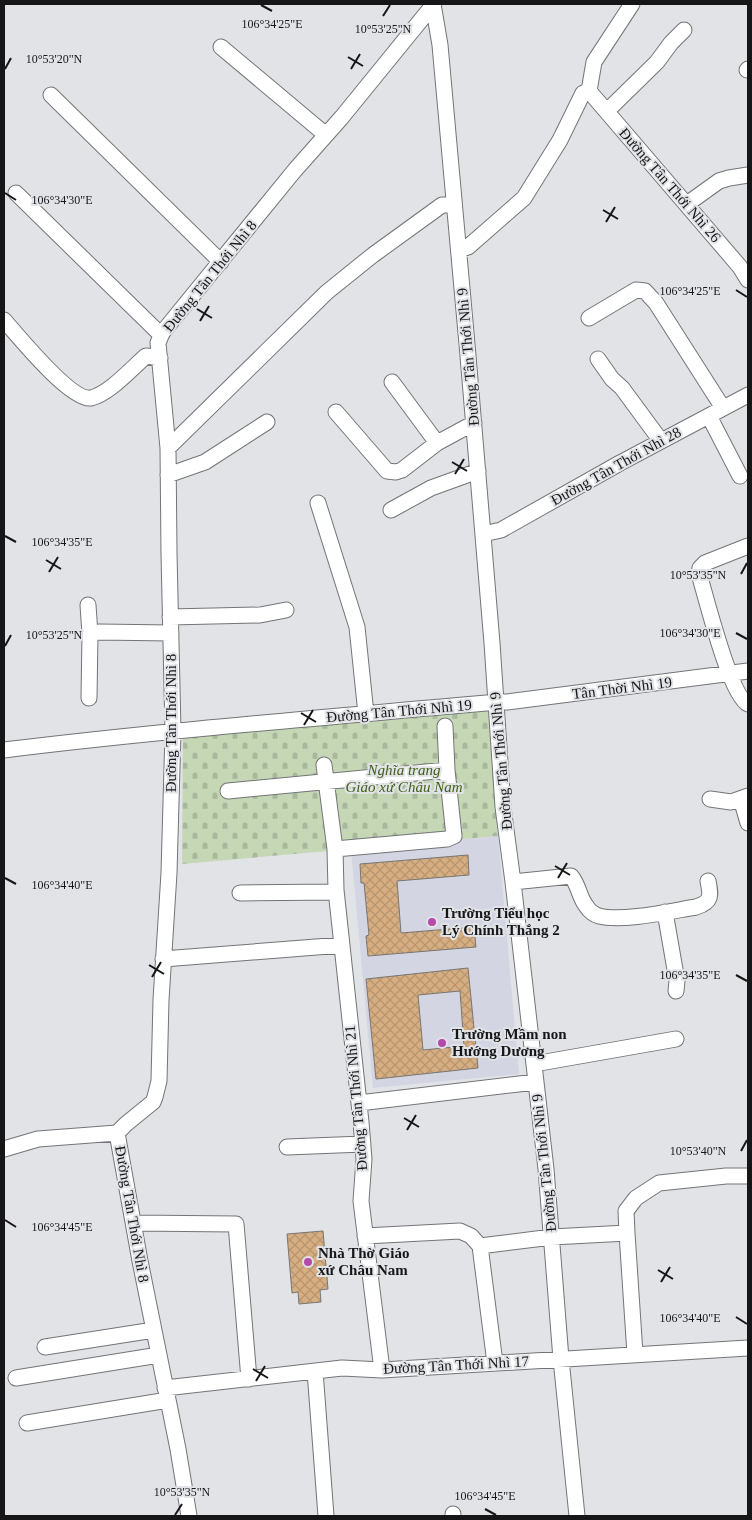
<svg xmlns="http://www.w3.org/2000/svg" width="752" height="1520" font-family="'Times New Roman',serif">
  <style>
    .built { fill: #d3d6e2 }
    .cemetery { fill: url(#cemetery-stones) }
    .building { fill: url(#building-cross-hatch); stroke: #787572; fill-rule: evenodd }
    .lines { fill: none; stroke-linecap: round; stroke-linejoin: round }
    .minor-casing { stroke: #727477; stroke-width: 17 }
    .minor { stroke: #fff; stroke-width: 15 }
    .ticks { fill: none; stroke: #161618; stroke-width: 2 }
    .poi-dot { fill: #b54aaa; stroke: #e1e3e7; stroke-width: 2 }
    .labels { text-anchor: middle; stroke-width: 4; stroke-linejoin: round; paint-order: stroke }
    .street-label { font-size: 15px; fill: #161618; stroke: #e1e3e7 }
    .park-label { font-size: 15px; font-style: italic; fill: #415f15; stroke: #e1e3e7 }
    .poi-label { font-size: 15px; font-weight: bold; fill: #161618; stroke: #e1e3e7; text-anchor: start }
    .ticks-label { font-size: 12px; text-anchor: middle; fill: #161618; stroke: #e1e3e7; stroke-width: 4; stroke-linejoin: round; paint-order: stroke }
  </style>
  <defs>
    <pattern id="cemetery-stones" width="16" height="16" patternUnits="userSpaceOnUse" patternTransform="scale(1.25)"><rect width="16" height="16" fill="#c6d7b6"/><path d="M2 7V4a2 2 0 0 1 4 0v3zM10 15v-3a2 2 0 0 1 4 0v3z" fill="#a9b89c"/></pattern>
    <pattern id="building-cross-hatch" width="8" height="8" patternUnits="userSpaceOnUse" patternTransform="scale(1.25)"><rect width="8" height="8" fill="#d6ae81"/><path d="M0 0l8 8M0 8l8-8" fill="none" stroke="#b7956f"/></pattern>
  </defs>
  <rect width="100%" height="100%" fill="#e1e3e7"/>
  <path class="built" d="M498,836L519,1074L373,1088L351,850Z"/>
  <path class="cemetery" d="M490,704L498,836L182,864L183,737Z"/>
  <path class="building" d="M468,855L469,875L397,881L401,933L474,927L476,947L368,956L366,936L369,935L364,883H361L360,864Z
    M468,968L478,1068L376,1079L366,979ZM460,991L464,1046L423,1050L418,995Z
    M323,1231L328,1289L320,1290L321,1302L299,1304L298,1292L292,1293L287,1234Z"/>
  <g class="lines">
    <g class="minor-casing">
      <path id="minor" d="M433,4L440,45L467,344L492,643L503,807L513,882L546,1169L561,1359L577,1516
        M221,47L326,135
        M747,70L748,69
        M589,91L740,267L748,280
        M589,91L594,62L632,4
        M51,95L221,262
        M607,111L657,62L671,43L684,30
        M16,193L158,332L162,334
        M687,204L719,181L729,178L748,175
        M459,250L468,247L524,198L560,140L583,93L589,91
        M589,318L636,290L645,291L656,303L723,408
        M4,320C18,336 71,401 91,398C109,394 132,368 146,356L160,358
        M598,359L612,379L622,388L661,441
        M392,382L437,443
        M336,412L387,471L396,472L402,470L437,443L474,423
        M709,416L740,476
        M168,448L327,292L373,255L442,205L454,204
        M168,475L205,462L267,422
        M318,503L357,627L366,714
        M391,510L431,488L478,471
        M483,534L501,530L620,463L748,395
        M748,546L705,563L700,568L699,574C706,597 730,696 748,704
        M88,605L90,634
        M170,617L260,615L286,610
        M89,698L90,634L99,632L171,633
        M4,750C167,730 332,717 496,702H507L748,671
        M324,765L335,849L336,890L361,1122L364,1159L361,1201L382,1370
        M228,791L447,770
        M710,799L731,802L748,796
        M741,799L748,823
        M335,849L447,839L454,836L447,770L445,726
        M513,882L571,876C579,885 579,898 587,907C589,911 595,915 599,916C623,922 671,911 696,907C712,902 711,896 708,881
        M240,893L336,892
        M665,912L677,981L676,991
        M163,959L342,945
        M534,1064L676,1039
        M359,1103L535,1082
        M287,1147L363,1144
        M4,1149L38,1139L117,1133
        M134,1223L236,1224L249,1379
        M627,1233L635,1354
        M365,1236L460,1231L471,1236L480,1246
        M480,1246L552,1237L627,1233L626,1211L636,1198L659,1183L726,1176H748
        M480,1246L495,1363
        M45,1347L154,1330
        M315,1371L326,1516
        M16,1378L159,1355
        M165,1388L342,1368L382,1370L748,1348
        M27,1423L168,1400
        M453,1514V1516
        M189,1516L178,1449L140,1261L117,1133L126,1124L153,1102L155,1097L159,1081L161,1000L169,873L173,732L169,553L168,448L158,343L162,333L295,170L342,117L434,4"/>
    </g>
    <use href="#minor" class="minor"/>
  </g>
  <path class="ticks" d="M261,5L272,11M383,16L390,5M348,57L363,66M5,69L11,58M351,69L360,54M5,193L16,200M603,210L618,219M606,222L615,207M736,290L747,297M197,309L212,318M200,321L209,306M452,462L467,471M455,474L464,459M5,536L16,542M46,560L61,569M49,572L58,557M741,574L747,563M736,633L747,639M5,646L11,635M301,713L316,722M304,725L313,710M555,866L570,875M5,878L16,884M558,878L567,863M149,965L164,974M736,975L747,981M152,977L161,962M404,1118L419,1127M407,1130L416,1115M741,1151L747,1140M5,1220L16,1227M658,1270L673,1279M661,1282L670,1267M736,1317L747,1324M253,1369L268,1378M256,1381L265,1366M485,1509L496,1515M175,1515L182,1504"/>
  <g class="poi-dot">
    <circle cx="432" cy="922" r="5"/>
    <circle cx="442" cy="1043" r="5"/>
    <circle cx="308" cy="1262" r="5"/>
  </g>
  <g class="labels">
    <g class="street-label">
      <text transform="translate(670 185) rotate(49)" y="5">Đường Tân Thới Nhì 26</text>
      <text transform="translate(210 276) rotate(-51)" y="5">Đường Tân Thới Nhì 8</text>
      <text transform="translate(468 357) rotate(-95)" y="5">Đường Tân Thới Nhì 9</text>
      <text transform="translate(616 466) rotate(-29)" y="5">Đường Tân Thới Nhì 28</text>
      <text transform="translate(622 688) rotate(-7)" y="5">Tân Thời Nhì 19</text>
      <text transform="translate(399 711) rotate(-5)" y="5">Đường Tân Thới Nhì 19</text>
      <text transform="translate(171 723) rotate(-90)" y="5">Đường Tân Thới Nhì 8</text>
      <text transform="translate(501 761) rotate(-95)" y="5">Đường Tân Thới Nhì 9</text>
      <text transform="translate(356 1098) rotate(-95)" y="5">Đường Tân Thới Nhì 21</text>
      <text transform="translate(544 1163) rotate(-96)" y="5">Đường Tân Thới Nhì 9</text>
      <text transform="translate(132 1214) rotate(80)" y="5">Đường Tân Thới Nhì 8</text>
      <text transform="translate(456 1365) rotate(-3)" y="5">Đường Tân Thới Nhì 17</text>
    </g>
    <g class="park-label">
      <text x="404" y="775">Nghĩa trang<tspan x="404" dy="17">Giáo xứ Châu Nam</tspan></text>
    </g>
    <g class="poi-label">
      <text x="442" y="918">Trường Tiểu học<tspan x="442" dy="17">Lý Chính Thắng 2</tspan></text>
      <text x="452" y="1039">Trường Mầm non<tspan x="452" dy="17">Hướng Dương</tspan></text>
      <text x="318" y="1258">Nhà Thờ Giáo<tspan x="318" dy="17">xứ Châu Nam</tspan></text>
    </g>
  </g>
  <g class="ticks-label">
    <text x="272" y="28">106°34'25"E</text>
    <text x="383" y="33">10°53'25"N</text>
    <text x="54" y="63">10°53'20"N</text>
    <text x="62" y="204">106°34'30"E</text>
    <text x="690" y="295">106°34'25"E</text>
    <text x="62" y="546">106°34'35"E</text>
    <text x="698" y="579">10°53'35"N</text>
    <text x="690" y="637">106°34'30"E</text>
    <text x="54" y="639">10°53'25"N</text>
    <text x="62" y="889">106°34'40"E</text>
    <text x="690" y="979">106°34'35"E</text>
    <text x="698" y="1155">10°53'40"N</text>
    <text x="62" y="1231">106°34'45"E</text>
    <text x="690" y="1322">106°34'40"E</text>
    <text x="182" y="1496">10°53'35"N</text>
    <text x="485" y="1500">106°34'45"E</text>
  </g>
  <rect width="752" height="1520" fill="none" stroke="#161618" stroke-width="10"/>
</svg>
